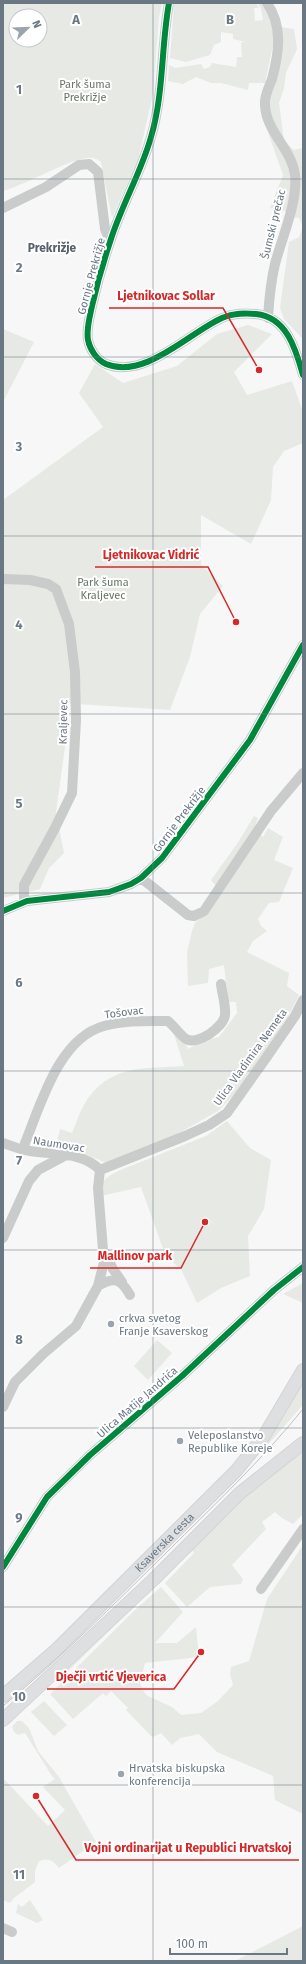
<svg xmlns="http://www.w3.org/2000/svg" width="306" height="1964" font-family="'Fira Sans',sans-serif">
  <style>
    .green { fill: #e6e9e4; fill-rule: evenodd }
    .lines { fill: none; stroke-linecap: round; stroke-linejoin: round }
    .major-casing { stroke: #d3d4d5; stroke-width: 14 }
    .minor { stroke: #cacccc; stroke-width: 10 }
    .major { stroke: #dedfe0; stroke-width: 12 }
    .tram { stroke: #c1c2c3; stroke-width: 1 }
    .cycleway-casing { stroke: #fff; stroke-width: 8 }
    .cycleway { stroke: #00873e; stroke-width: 6 }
    .grid { fill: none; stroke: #6a7884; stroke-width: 1; stroke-opacity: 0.55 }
    .poi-dot { fill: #9ba4ac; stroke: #fff; stroke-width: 1.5 }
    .labels { text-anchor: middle; stroke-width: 4; stroke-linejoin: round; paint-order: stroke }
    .park-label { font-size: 11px; fill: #667764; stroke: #fff }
    .street-label { font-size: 11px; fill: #6a7884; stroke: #fff }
    .poi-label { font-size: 11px; fill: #6a7884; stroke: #fff; text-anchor: start }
    .neighbourhood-label { font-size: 12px; font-weight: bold; fill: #57616a; stroke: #fff }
    .grid-label { font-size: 13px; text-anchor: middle; font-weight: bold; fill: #6a7884; stroke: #fff; stroke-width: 4; stroke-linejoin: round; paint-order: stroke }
    .leader { fill: none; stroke: #d62828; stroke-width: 1.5 }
    .callout-dot { fill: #d62828; stroke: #fff; stroke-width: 1.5 }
    .callout-label { font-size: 12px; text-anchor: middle; font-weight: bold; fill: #d62828; stroke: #fff; stroke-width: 4; stroke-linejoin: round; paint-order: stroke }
  </style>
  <rect width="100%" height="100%" fill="#f7f7f7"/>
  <path class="green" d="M3,3H162L159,17L153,94L138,160L112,218L101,162C98,160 95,158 92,158C76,155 24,186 3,191ZM16,16H40V40H16Z
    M174,3H256L259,8H254L255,21L263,20L261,9L258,3H264L274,21L273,45L265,83H249L248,90L221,83H211L196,77L183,84L168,81L169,65L175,68L201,64L204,69L210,67L212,63L236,67L237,57H242L241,42H246L233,39V34L221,32V42L214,45L210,55L186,62L170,58Z
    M280,27L294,29L297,49L286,73L284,88L279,103L284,141L294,150L303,148V226L299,218L291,217L285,211L270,208L283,175L265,124Z
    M303,227V339L284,319L280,308L289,242L299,237Z
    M248,325L272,334L234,372L247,395L292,381L303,412V443L284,451L273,467L271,500L251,544L201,515V565L223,586L200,614L190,657L170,710L62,703L65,747L56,812L64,853L49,868L40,889L3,898V500L103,427L79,393L95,364L123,383L177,366L217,334Z
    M3,329L34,342L3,402Z
    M254,816L258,818L255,827L263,837L268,828L283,837L274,860L293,868L279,902L269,903L258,919L261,926L267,931L253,941L247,952L289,973L287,986L299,995L285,1023L233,1096L218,1111L170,1138L106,1163C84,1151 59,1153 36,1144L56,1146L60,1129L72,1133C76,1124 79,1113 84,1105C107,1064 144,1069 184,1066L173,1031L180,1033L188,1049L203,1041L219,1037L237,1013L236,1002H228L224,965L209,969L208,983L188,986L187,952L192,931L195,923L204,915L221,892L211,880L237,844Z
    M227,1121L250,1148L271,1160L264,1209L248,1236L250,1276L221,1288L197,1303L181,1269L166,1257L141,1187L101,1196C102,1179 104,1179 118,1171L206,1136Z
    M303,1283V1303L283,1294Z
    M157,1340L172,1353L148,1380L134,1366Z
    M303,1382V1405L239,1477L300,1385Z
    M303,1452V1514L293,1524L282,1518L275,1512L262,1522L266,1529L232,1565L243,1579L241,1584L210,1587L187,1607L165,1583L194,1553L190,1548C226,1513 261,1480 303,1452Z
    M303,1545V1814L275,1800L273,1776L217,1752L199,1734L180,1738L172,1745L161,1733L152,1737L126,1710L128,1708L111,1691L106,1696L103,1693L73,1719L50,1694L135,1610L161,1587L183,1612L155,1643H177L196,1627L199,1657L145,1663L140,1684L146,1695L172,1707L181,1715L201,1713L218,1701L233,1685L230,1674L231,1667L249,1661L267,1599Z
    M138,1603L64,1675V1673L126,1612Z
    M44,1701L67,1725L54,1736L31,1712Z
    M17,1721H22L29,1728L38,1751L59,1777L96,1842L59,1868C53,1860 49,1858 39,1861L35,1871V1882L14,1898L10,1903L3,1900V1778L48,1826L65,1810L43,1787L58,1777L55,1779L52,1776L25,1733L18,1735L14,1732L12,1727Z
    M30,1900L43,1920L37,1923L16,1913L18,1904L22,1907Z
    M303,1926V1961H235Z"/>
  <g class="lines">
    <g class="major-casing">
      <g id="major">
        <path id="s1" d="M3,1696L57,1649L236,1471L264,1436L303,1370"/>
        <path d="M3,1720L154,1579L240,1493L303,1443"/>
      </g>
    </g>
    <path class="minor" d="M169,3C161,47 164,93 151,137C141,173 121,206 110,242C103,263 97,284 92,306C90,316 86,329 88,340C90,350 97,360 106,364C145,380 190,332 222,318C234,313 244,313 256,314C287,317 296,350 303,375
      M267,3C283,26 279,53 272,79C269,87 264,96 265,105C266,132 292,149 295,175C298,202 282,237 275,264C271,281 269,300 268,318
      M3,208L46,187L79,165L89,164L98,172L105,229L110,242
      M3,579L30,580L48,584L56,589L69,624L75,672L76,720L72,793L55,828L24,885V902
      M141,878L188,915L194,916L204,911L271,811L303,773
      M3,911L27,901L109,892L131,884L141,878L162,858L250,740L303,645
      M3,1143C12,1146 21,1150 30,1151C53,1155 82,1151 100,1170
      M24,1150L25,1143C41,1104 59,1038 104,1026C125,1020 147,1021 168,1021C174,1026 180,1035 186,1039C197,1046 224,1027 225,1015C226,1005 222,994 221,984
      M100,1170L185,1136L209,1125L227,1113L266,1058L295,1016L303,1000
      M3,1238L29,1181L38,1170L66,1155
      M105,1253L113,1269L122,1282
      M98,1286C115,1276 121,1279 130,1295
      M3,1407L15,1382L43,1354L76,1326L98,1286L104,1262L98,1188L100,1170
      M3,1567L47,1497L90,1455L182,1376L274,1290L303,1267
      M261,1589L303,1529
      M3,1928L12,1932"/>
    <use href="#major" class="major"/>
    <path class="tram" d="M3,1706C61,1658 113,1605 167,1552C213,1506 262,1460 303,1409"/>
    <g class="cycleway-casing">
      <path id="cycleway" d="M169,3C161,47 164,93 151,137C141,173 121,206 110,242C103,263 97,284 92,306C90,316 86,329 88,340C90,350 97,360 106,364C145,380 190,332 222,318C234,313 244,313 256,314C287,317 296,350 303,375
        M3,911L27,901L109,892L131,884L141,878L162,858L250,740L303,645
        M3,1567L47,1497L90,1455L182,1376L274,1290L303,1267"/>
    </g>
    <use href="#cycleway" class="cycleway"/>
  </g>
  <path class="grid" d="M153,3V1961M3,179H303M3,357H303M3,536H303M3,714H303M3,893H303M3,1071H303M3,1250H303M3,1428H303M3,1607H303M3,1785H303"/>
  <g class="poi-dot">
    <circle cx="111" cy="1324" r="4"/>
    <circle cx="180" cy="1441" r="4"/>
    <circle cx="121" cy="1774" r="4"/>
  </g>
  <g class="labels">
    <g class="park-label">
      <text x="85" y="88">Park šuma<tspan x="85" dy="13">Prekrižje</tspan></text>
      <text x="103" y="586">Park šuma<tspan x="103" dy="13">Kraljevec</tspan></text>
    </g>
    <g class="street-label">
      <text transform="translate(273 224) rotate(-76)" y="4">Šumski prečac</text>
      <text transform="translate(91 276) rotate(-75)" y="4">Gornje Prekrižje</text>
      <text transform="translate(63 722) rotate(-89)" y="4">Kraljevec</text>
      <text transform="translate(179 819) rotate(-53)" y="4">Gornje Prekrižje</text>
      <text transform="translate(124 1012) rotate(-7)" y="4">Tošovac</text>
      <text transform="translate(250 1057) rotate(-54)" y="4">Ulica Vladimira Nemeta</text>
      <text transform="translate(59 1144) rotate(9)" y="4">Naumovac</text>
      <text transform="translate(137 1402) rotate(-41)" y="4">Ulica Matije Jandrića</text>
      <text dy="4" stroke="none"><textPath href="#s1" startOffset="223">Ksaverska cesta</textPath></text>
    </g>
    <g class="poi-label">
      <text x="119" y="1322">crkva svetog<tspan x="119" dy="13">Franje Ksaverskog</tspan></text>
      <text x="188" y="1439">Veleposlanstvo<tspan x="188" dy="13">Republike Koreje</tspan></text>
      <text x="129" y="1772">Hrvatska biskupska<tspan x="129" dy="13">konferencija</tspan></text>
    </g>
    <g class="neighbourhood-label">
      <text x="52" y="252">Prekrižje</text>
    </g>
  </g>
  <g class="grid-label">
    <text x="76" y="24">A</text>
    <text x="230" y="24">B</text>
    <text x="19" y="94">1</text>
    <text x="19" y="272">2</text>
    <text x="19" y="451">3</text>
    <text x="19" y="629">4</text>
    <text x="19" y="808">5</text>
    <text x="19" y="987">6</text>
    <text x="19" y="1165">7</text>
    <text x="19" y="1344">8</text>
    <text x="19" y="1522">9</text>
    <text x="19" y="1701">10</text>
    <text x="19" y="1879">11</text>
  </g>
  <path class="leader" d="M259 370L223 308H109M236 622L208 567H95M205 1222L181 1268H90M201 1652L174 1689H47M36 1796L76 1860H299"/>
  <g class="callout-dot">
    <circle cx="259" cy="370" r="4"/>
    <circle cx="236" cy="622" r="4"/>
    <circle cx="205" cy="1222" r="4"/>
    <circle cx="201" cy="1652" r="4"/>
    <circle cx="36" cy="1796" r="4"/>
  </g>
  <g class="callout-label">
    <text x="166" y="300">Ljetnikovac Sollar</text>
    <text x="151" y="559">Ljetnikovac Vidrić</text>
    <text x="135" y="1260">Mallinov park</text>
    <text x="111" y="1681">Dječji vrtić Vjeverica</text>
    <text x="188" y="1852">Vojni ordinarijat u Republici Hrvatskoj</text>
  </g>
  <rect width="306" height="1964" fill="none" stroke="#6a7884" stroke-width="8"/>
  <g transform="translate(28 28) rotate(67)"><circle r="19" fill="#ffffff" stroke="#c3c9ce"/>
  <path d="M0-3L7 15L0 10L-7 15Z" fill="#9ba4ac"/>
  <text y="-6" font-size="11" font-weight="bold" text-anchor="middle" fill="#6a7884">N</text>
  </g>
  <path d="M170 1948v6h117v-6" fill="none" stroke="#6a7884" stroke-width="2"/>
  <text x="176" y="1948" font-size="12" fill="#6a7884" stroke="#ffffff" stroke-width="3" paint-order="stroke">100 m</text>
</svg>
